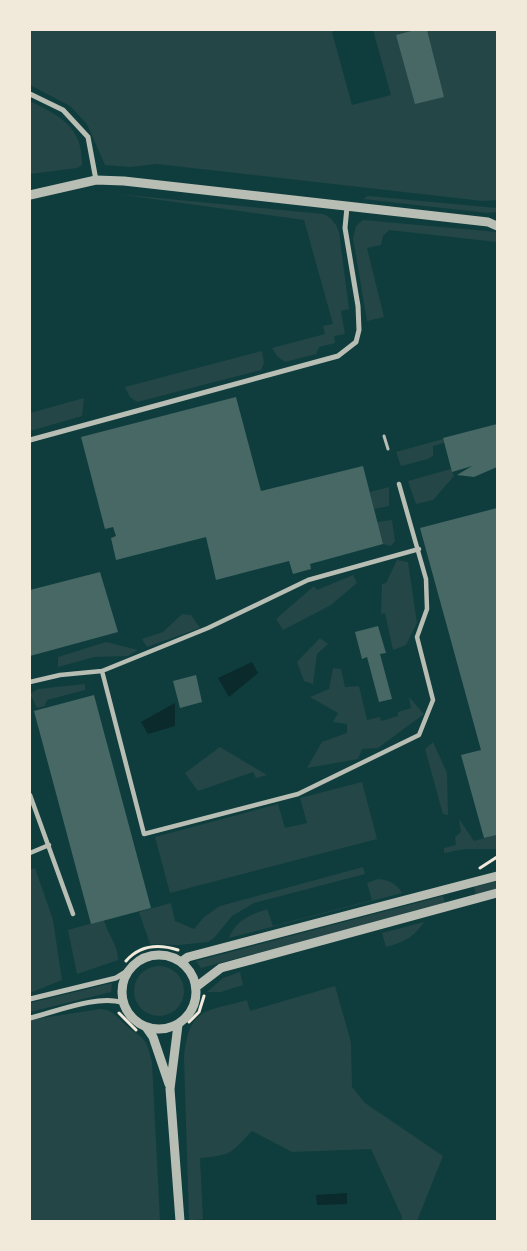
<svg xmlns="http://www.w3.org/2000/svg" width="527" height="1251" font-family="'IBM Plex Sans',sans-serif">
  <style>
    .green { fill: #244646 }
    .water { fill: #0a2a2b }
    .building { fill: #486865 }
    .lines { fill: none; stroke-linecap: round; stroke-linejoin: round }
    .path { stroke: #f1e9da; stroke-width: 3 }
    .service { stroke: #b8beb3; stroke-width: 3 }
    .pedestrian { stroke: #b8beb3; stroke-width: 4.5 }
    .minor { stroke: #b8beb3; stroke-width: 5 }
    .tertiary { stroke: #b8beb3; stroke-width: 9 }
  </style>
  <rect width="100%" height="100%" fill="#0f3d3e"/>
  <path class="green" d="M30,30H337L332,32L352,105L391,95L373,30H497V200L483,201L157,164L130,167L105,165L87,124L70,106L30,85Z
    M30,101C60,116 83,127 82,165L77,168L30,174Z
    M117,194L323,214C332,218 336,223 339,232L349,309L341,311L345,334L334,336L335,343L319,347L316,354L285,362L277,356L272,348L325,334L323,326L333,324L304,220Z
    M368,196L497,208V212L487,213L363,199Z
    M363,220L497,232V242L389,230L383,236L381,245L367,248L384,317L367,321L353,238L356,226Z
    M262,351L264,363L261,370L137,402L130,397L125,387Z
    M84,398L82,416L30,431V413Z
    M443,439L444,443L433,446V456L428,459L401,466L396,452Z
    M451,469L454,476L433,500L416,504L408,481Z
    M389,487V506L374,509L370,492Z
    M392,520L395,541L391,546L383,544L377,522Z
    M397,560L408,562L417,623L406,645L393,650L385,613L381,614L382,584L386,583Z
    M353,575L357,583L331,605L283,630L276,619L314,586L317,590Z
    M182,614L191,615L200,628L147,647L142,639L163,632Z
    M320,638L328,644L317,654L313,684L304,681L297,662Z
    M106,642L138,650L128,656L94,657L58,667V657Z
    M333,668L341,669L345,687L359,686L367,720L380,717L381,721L398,716V712L411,708L409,697L424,714L378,748L362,749L358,759L307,768L322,742L347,733V724L333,722L338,713L310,697L329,689Z
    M85,684V690L47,700L45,706L37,708L30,694L38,689Z
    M433,742L447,773L448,815L443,814L425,749Z
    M220,747L267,775L256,778L253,772L198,791L185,773Z
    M362,782L377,839L170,893L155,837L278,804L285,828L307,823L300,798Z
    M459,819L474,841L497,835V849H465L444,853V848L456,845L455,837L461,832Z
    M363,867L365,874L254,903L232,916L214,938L208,942L179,945L150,944L139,912L171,903L175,921L194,929L204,917L220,906Z
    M35,868L53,920L62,980L30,993V870Z
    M378,879C389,880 396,883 402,893L229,938C236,920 250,915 267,909L273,926L372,900L367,883Z
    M497,881V889L476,895L474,887Z
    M443,896L445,903L201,968L196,961Z
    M104,920C108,935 118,945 118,960L77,974L68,930Z
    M424,922C413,938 404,942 386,947L382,933Z
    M134 991a25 25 0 1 1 50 0a25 25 0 1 1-50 0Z
    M240,972L243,985L221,992H207L223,978Z
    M112,983L111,992L30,1012V1003Z
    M335,986L351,1042L352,1087L365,1103L443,1156L417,1221H401L402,1217L371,1149L292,1152L252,1131C230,1154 232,1155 200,1158L203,1219L189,1221L184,1057C189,1007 205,1012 247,1000L250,1011Z
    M100,1009C115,1010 118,1019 129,1028C135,1033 141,1035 146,1043C149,1049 150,1056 152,1062L160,1221H30V1020Z"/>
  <path class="water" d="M252,662L258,673L229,697L218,678Z
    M175,703V726L148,734L141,722Z
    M347,1193V1204L317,1205L316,1195Z"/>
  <path class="building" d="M415,30H427L444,97L415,104L396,35Z
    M236,397L261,491L363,466L383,544L310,564L311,569L293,574L289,561L216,580L206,537L116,560L111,538L116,536L113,527L105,529L81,437Z
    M497,424V467L474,477L457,475L472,466L452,472L443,438Z
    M497,508V835L484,838L461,755L481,750L420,528Z
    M100,572L118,632L30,656V590Z
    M378,626L386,653L380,654L392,699L379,702L367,657L362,659L355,632Z
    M196,675L202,702L180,708L173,681Z
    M94,695L151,908L91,924L34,711Z"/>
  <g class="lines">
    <path class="path" d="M480,868L497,857
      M126,961C140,945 159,944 178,950
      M119,1013L136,1030
      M189,1022L199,1012L204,996"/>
    <path class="service" d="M384,436L388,449"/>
    <path class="pedestrian" d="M102,671L144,834L298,794L419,735L433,700L417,637L427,609L426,579L399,484
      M30,682L60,675L102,671L208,628L308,580L419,549
      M30,795L73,914
      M30,853L49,845"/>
    <path class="minor" d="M30,94L63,110L88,137L96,180
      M30,440L338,356L356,342L359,330L358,306L345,228L347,207
      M30,999L116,978L129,970
      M30,1018C55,1012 99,994 123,1003"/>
    <path class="tertiary" d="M30,195L96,180L124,181L488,222L497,226
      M122 992a37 37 0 1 1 74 0a37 37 0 1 1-74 0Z
      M181,962L188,957L497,876
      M196,987L221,968L497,893
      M178,1025L170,1089L180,1221
      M146,1027L153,1037L169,1084"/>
  </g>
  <rect width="527" height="1251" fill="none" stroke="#f1e9da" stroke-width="62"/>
</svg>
